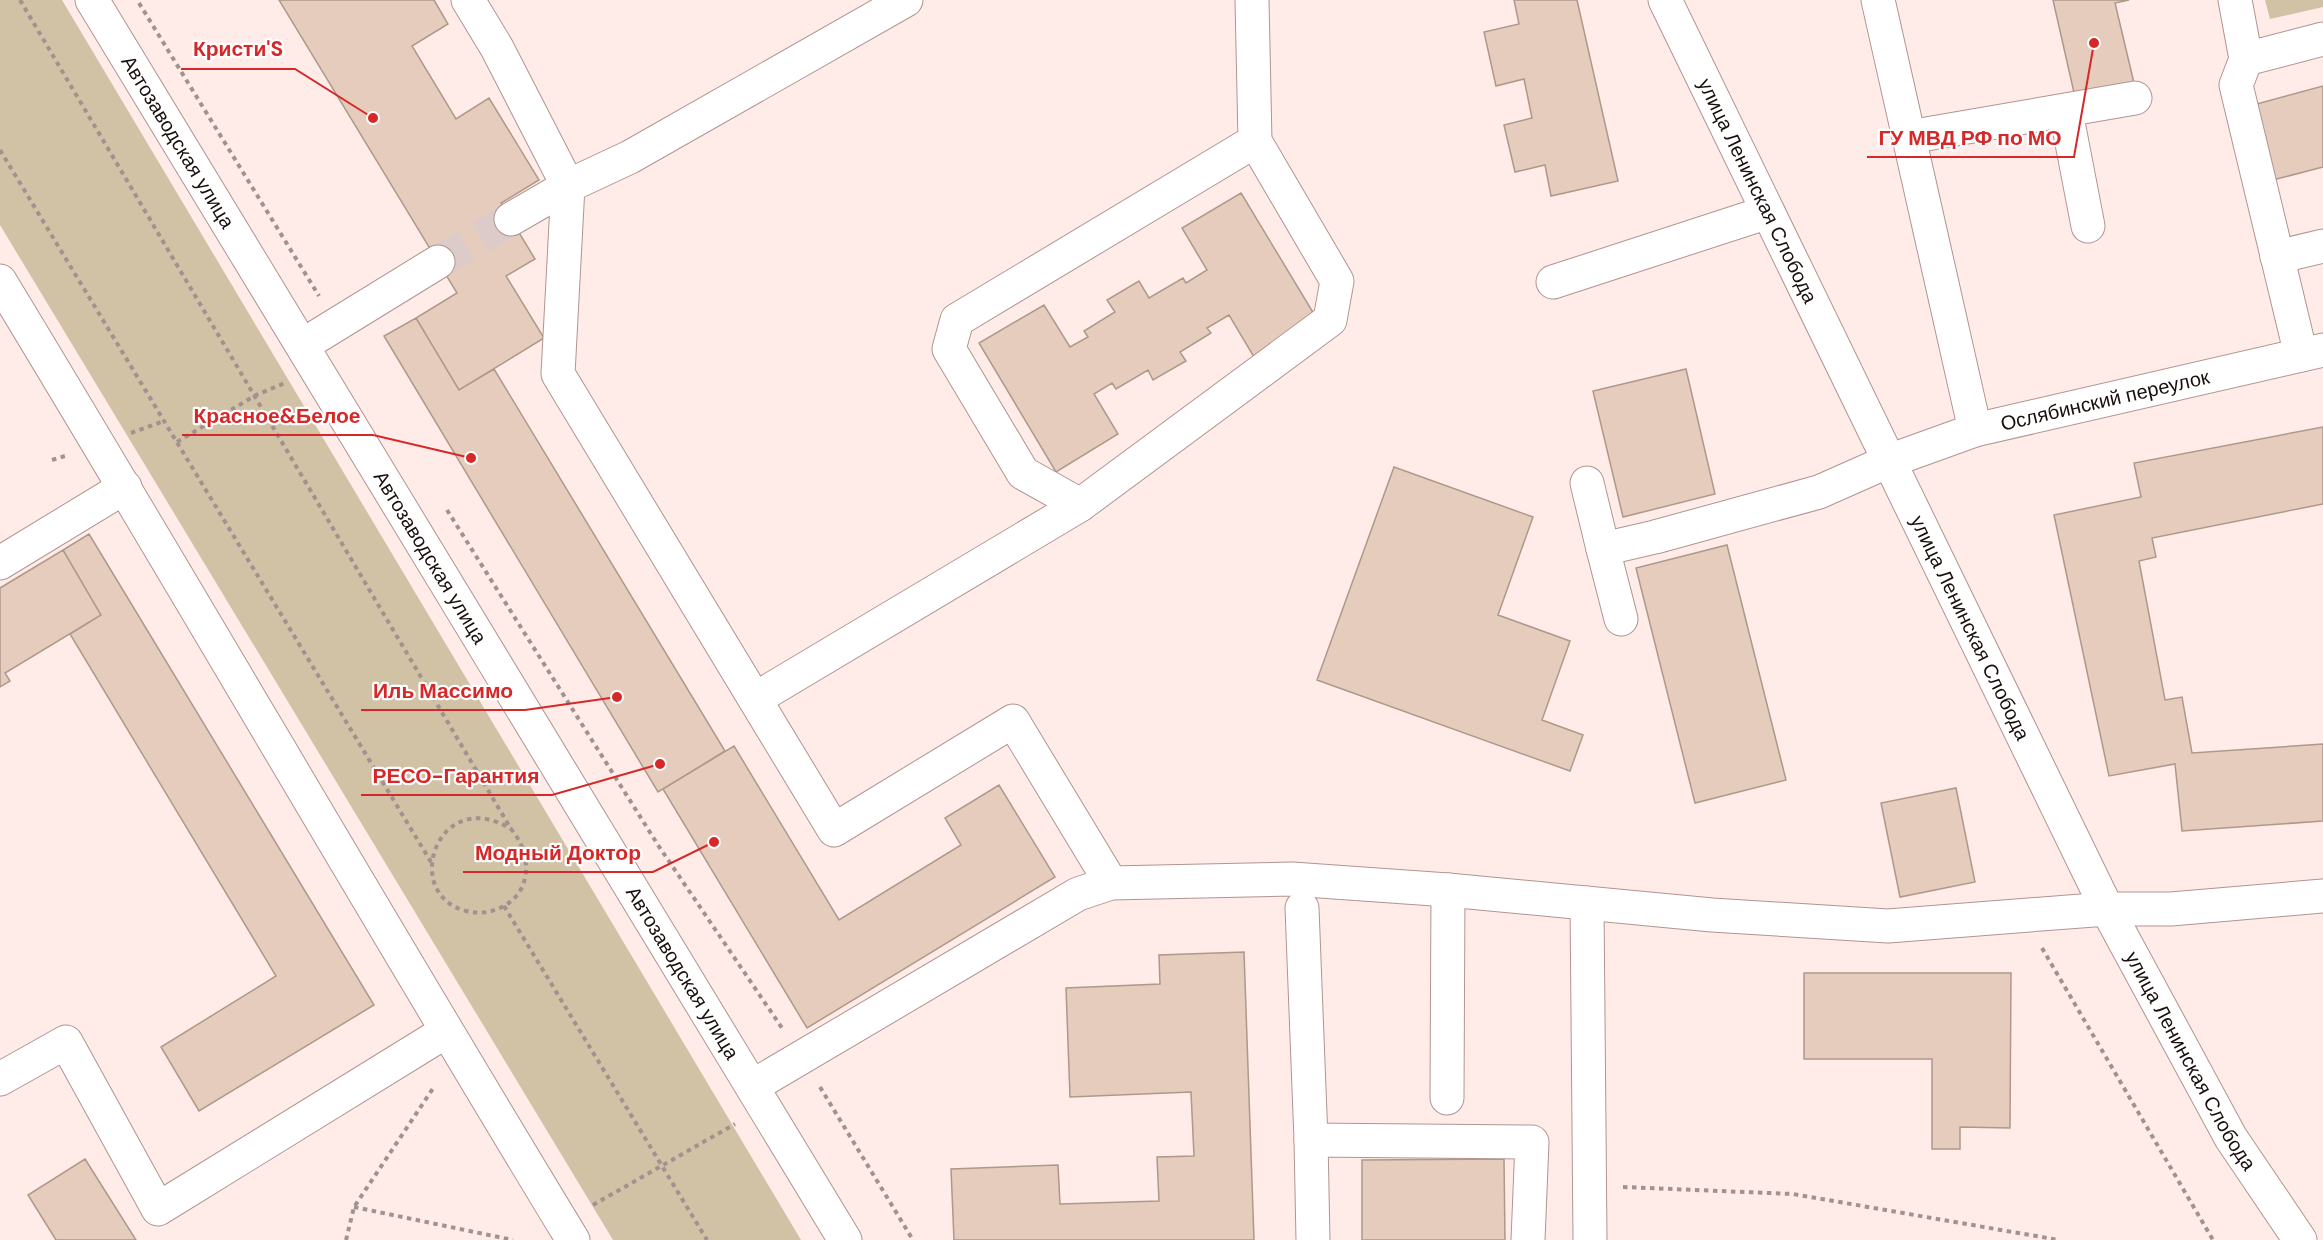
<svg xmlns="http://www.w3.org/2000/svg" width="2323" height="1240" font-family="'DM Sans',sans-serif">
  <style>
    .green { fill: #d1c1a5 }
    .building { fill: #e5ccbd; stroke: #af9889; stroke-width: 1.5 }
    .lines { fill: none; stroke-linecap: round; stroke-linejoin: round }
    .minor-tunnel { stroke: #dccbc8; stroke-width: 33; stroke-dasharray: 33 16; stroke-linecap: butt }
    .minor-casing { stroke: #b19490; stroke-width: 35 }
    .major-casing { stroke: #b19490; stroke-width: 35 }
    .path { stroke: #a19290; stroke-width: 4; stroke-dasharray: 4.5 4.5; stroke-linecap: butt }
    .minor { stroke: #fff; stroke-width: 33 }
    .major { stroke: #fff; stroke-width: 33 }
    .labels { text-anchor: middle; stroke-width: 4.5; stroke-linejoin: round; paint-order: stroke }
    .street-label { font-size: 20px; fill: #190f0d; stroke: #fefefe }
    .leader { fill: none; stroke: #d62828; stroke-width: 2 }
    .callout-dot { fill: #d62828; stroke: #fefefe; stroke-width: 2 }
    .callout-label { font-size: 21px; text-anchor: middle; font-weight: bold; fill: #d62828; stroke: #fefefe; stroke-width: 4.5; stroke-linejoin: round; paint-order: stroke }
  </style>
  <rect width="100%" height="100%" fill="#ffece9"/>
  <path class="green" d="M0,0H62L801,1240H613L0,225Z
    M2265,0H2323V7L2270,19Z"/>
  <path class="building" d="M279,0H434L448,24L412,46L456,119L489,98L539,180L501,203L535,259L506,276L544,338L459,390L416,318L457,293Z
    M1514,0H1577L1618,181L1551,196L1545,165L1515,172L1504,125L1532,118L1524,79L1496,86L1484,32L1519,24Z
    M2053,0H2129L2115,3L2134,83L2075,97Z
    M2323,86V167L2273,180L2253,105Z
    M1241,193L1317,319L1254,357L1229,315L1207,328L1211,333L1180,352L1186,361L1153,380L1148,370L1116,389L1112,383L1094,394L1118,434L1056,472L979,343L1044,305L1070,347L1088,337L1084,331L1115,312L1107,300L1139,281L1149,298L1183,278L1186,283L1207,270L1182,228Z
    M416,318L459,390L494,369L725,751L658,792L384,336Z
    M1686,369L1715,494L1623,517L1593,391Z
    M2323,427V504L2152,538L2156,557L2139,561L2165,700L2182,697L2192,753L2323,744V821L2182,831L2175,764L2109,776L2054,515L2141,497L2134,463Z
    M1394,467L1533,517L1498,615L1570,641L1542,720L1583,735L1570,771L1317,680Z
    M89,534L374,1005L199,1111L161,1047L276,976L70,634L101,615L63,550Z
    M1727,545L1786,780L1695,803L1636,568Z
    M63,550L101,615L5,673L10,681L0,687V588Z
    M734,746L839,920L961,845L945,818L999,785L1055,877L807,1028L663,789Z
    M1956,788L1975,882L1900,897L1881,803Z
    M1244,952L1254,1240H954L951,1169L1058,1165L1060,1204L1159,1201L1157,1157L1194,1156L1191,1092L1070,1097L1066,988L1160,984L1159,955Z
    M1804,973H2011L2010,1128L1960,1127V1149H1932V1059H1804Z
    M85,1159L136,1240H56L28,1195Z
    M1504,1159L1505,1240H1362V1160Z"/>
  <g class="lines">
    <path class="minor-tunnel" d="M438,262L511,219"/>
    <g class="minor-casing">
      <g id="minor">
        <path d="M468,0L497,48L568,186L511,219"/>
        <path d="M906,0L630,157L568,186L558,374L834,830L1013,721L1111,883"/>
        <path d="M1252,0L1255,141L957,320L949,349L1023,473L1080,505L1330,320L1337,281L1255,141"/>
        <path id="s1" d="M1665,0L2107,909L2231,1138L2300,1240"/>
        <path d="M1878,0L1975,430"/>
        <path d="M2235,0L2246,59L2236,85L2301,355"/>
        <path d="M2246,59L2323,39"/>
        <path d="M2066,112L2088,226"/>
        <path d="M1909,137L2135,98"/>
        <path d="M2277,257L2323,246"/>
        <path d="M1553,282L1768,212"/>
        <path d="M303,345L438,262"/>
        <path d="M1587,483L1603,549"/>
        <path d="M0,563L125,487"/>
        <path id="s2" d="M1621,619L1603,549L1655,537L1819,492L1889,461L1975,430L2323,350"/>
        <path d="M755,699L1080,505"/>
        <path d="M1587,903L1590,1240"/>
        <path d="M1302,908L1311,1140"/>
        <path d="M0,1079L66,1042L158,1209L445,1032"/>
        <path d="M753,1086L1078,894L1111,883L1292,879L1448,890L1712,915L1888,926L2107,909H2171L2323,896"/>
        <path d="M1447,1098L1448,890"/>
        <path d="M1313,1240L1311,1140L1532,1142L1528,1240"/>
      </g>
    </g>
    <g class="major-casing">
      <g id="major">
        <path id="s3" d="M92,0L845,1240"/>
        <path d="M0,281C193,599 379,922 573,1240"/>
      </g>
    </g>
    <path class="path" d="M20,0L511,829C531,852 534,891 502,907C490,913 479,914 466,911C400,894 438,784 511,829
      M139,3L319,296
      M0,150L431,862
      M131,433L164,421
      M177,442L256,395L285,383
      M52,460L65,456
      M447,510L658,845L782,1028
      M504,906L707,1240
      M2042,948L2213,1240
      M820,1087L913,1240
      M1623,1187L1793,1194L2059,1240
      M593,1205L735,1124
      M354,1207L513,1240
      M346,1240L354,1207L434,1087"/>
    <use href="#minor" class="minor"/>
    <use href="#major" class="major"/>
  </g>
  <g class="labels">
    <g class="street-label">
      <text dy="7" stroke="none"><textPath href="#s3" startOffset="166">Автозаводская улица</textPath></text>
      <text dy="7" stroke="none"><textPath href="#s1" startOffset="212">улица Ленинская Слобода</textPath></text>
      <text dy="7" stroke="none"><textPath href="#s2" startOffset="597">Ослябинский переулок</textPath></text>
      <text dy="7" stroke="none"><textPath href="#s3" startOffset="652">Автозаводская улица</textPath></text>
      <text dy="7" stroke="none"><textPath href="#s1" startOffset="698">улица Ленинская Слобода</textPath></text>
      <text dy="7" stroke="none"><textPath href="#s3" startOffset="1138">Автозаводская улица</textPath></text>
      <text dy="7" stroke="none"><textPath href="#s1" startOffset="1184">улица Ленинская Слобода</textPath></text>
    </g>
  </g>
  <path class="leader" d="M373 118L295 69H181M2094 43L2074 157H1867M471 458L373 435H182M617 697L525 710H361M660 764L552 795H361M714 842L653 872H463"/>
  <g class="callout-dot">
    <circle cx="373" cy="118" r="6"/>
    <circle cx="2094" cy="43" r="6"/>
    <circle cx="471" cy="458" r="6"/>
    <circle cx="617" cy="697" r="6"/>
    <circle cx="660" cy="764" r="6"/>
    <circle cx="714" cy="842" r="6"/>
  </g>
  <g class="callout-label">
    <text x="238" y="56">Кристи'S</text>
    <text x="1970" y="145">ГУ МВД РФ по МО</text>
    <text x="277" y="423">Красное&amp;Белое</text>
    <text x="443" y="698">Иль Массимо</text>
    <text x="456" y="783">РЕСО-Гарантия</text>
    <text x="558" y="860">Модный Доктор</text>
  </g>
</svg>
